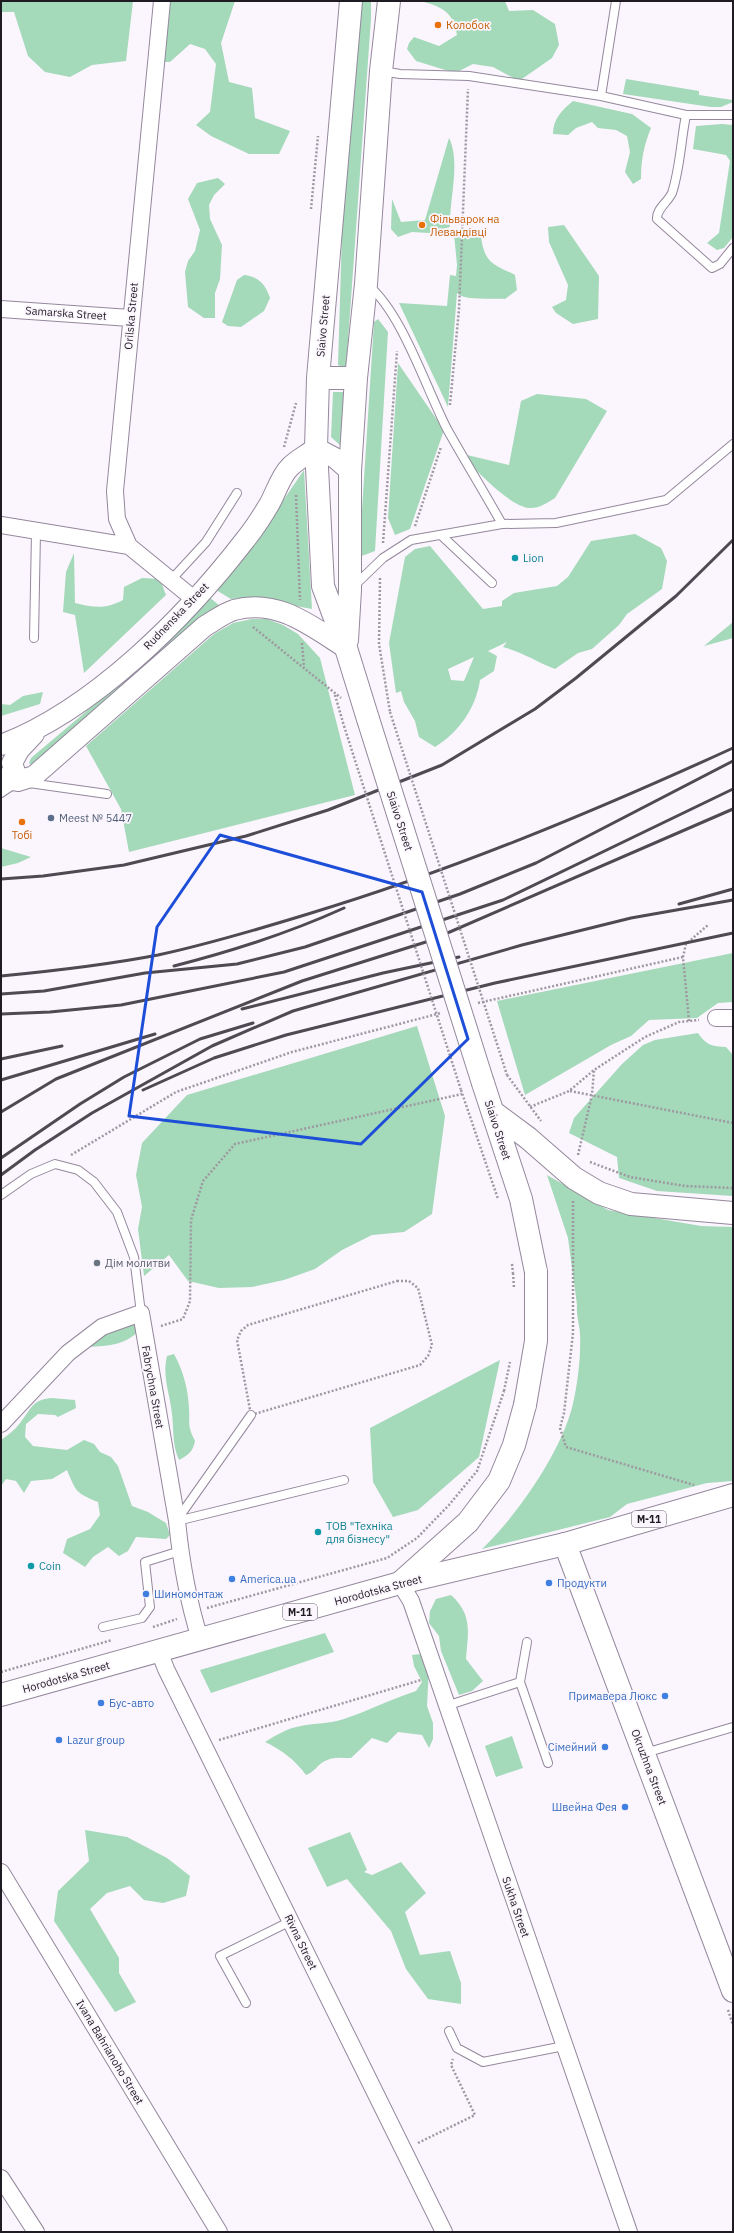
<svg xmlns="http://www.w3.org/2000/svg" width="734" height="2233" font-family="'IBM Plex Sans',sans-serif">
  <style>
    .green { fill: #a4d9b9; fill-rule: evenodd }
    .lines { fill: none; stroke-linecap: round; stroke-linejoin: round }
    .service-casing { stroke: #94889c; stroke-width: 10 }
    .minor-casing { stroke: #94889c; stroke-width: 18 }
    .tertiary-casing { stroke: #94889c; stroke-width: 22 }
    .secondary-casing { stroke: #94889c; stroke-width: 24 }
    .primary-casing { stroke: #94889c; stroke-width: 24 }
    .path { stroke: #9e99a1; stroke-width: 2.5; stroke-dasharray: 2 2; stroke-linecap: butt }
    .service { stroke: #fff; stroke-width: 8 }
    .minor { stroke: #fff; stroke-width: 16 }
    .tertiary { stroke: #fff; stroke-width: 20 }
    .secondary { stroke: #fff; stroke-width: 22 }
    .primary { stroke: #fff; stroke-width: 22 }
    .rail { stroke: #4e4a51; stroke-width: 3 }
    .secondary-bridge-casing { stroke: #94889c; stroke-width: 24; stroke-linecap: butt }
    .path-bridge { stroke: #9e99a1; stroke-width: 2.5; stroke-dasharray: 2 2; stroke-linecap: butt }
    .secondary-bridge { stroke: #fff; stroke-width: 22 }
    .marked { fill: none; stroke: #1d4ed8; stroke-width: 3; stroke-linejoin: round }
    .food-dot { fill: #e8710a; stroke: #fbf5fe; stroke-width: 1.5 }
    .culture-dot { fill: #0f9aa8; stroke: #fbf5fe; stroke-width: 1.5 }
    .service-dot { fill: #5c6f8a; stroke: #fbf5fe; stroke-width: 1.5 }
    .worship-dot { fill: #6b7280; stroke: #fbf5fe; stroke-width: 1.5 }
    .shop-dot { fill: #3f7fe0; stroke: #fbf5fe; stroke-width: 1.5 }
    .labels { text-anchor: middle; stroke-width: 3.5; stroke-linejoin: round; paint-order: stroke }
    .shield { fill: #fbf5fe; stroke: #615c64; stroke-width: 1 }
    .shield-label { font-size: 10px; font-weight: bold; fill: #1f1b22 }
    .food-label { font-size: 11px; fill: #c56008; stroke: #fbf5fe; text-anchor: start }
    .street-label { font-size: 11px; fill: #1f1b22; stroke: #fbf5fe }
    .culture-label { font-size: 11px; fill: #0d838f; stroke: #fbf5fe; text-anchor: start }
    .service-label { font-size: 11px; fill: #4e5e75; stroke: #fbf5fe; text-anchor: start }
    .worship-label { font-size: 11px; fill: #5b616d; stroke: #fbf5fe; text-anchor: start }
    .shop-label { font-size: 11px; fill: #366cbe; stroke: #fbf5fe; text-anchor: start }
  </style>
  <rect width="100%" height="100%" fill="#fbf5fe"/>
  <path class="green" d="M1,1H133L126,61L92,65L70,77L45,72L28,56L14,12H1Z
    M166,1H235L221,43L229,82L252,88L255,118L290,131L279,154H249L211,136L196,125L210,112L216,64L205,49L190,44L170,62H158Z
    M349,1H371V19L346,369L338,365Z
    M420,1H505L509,11L533,10L555,24L559,45L552,58L519,81L493,67L473,64L455,73L416,61L407,49L409,43L414,37L439,46L457,35C454,12 441,6 420,1Z
    M626,79L699,91V95L733,100V102L721,107H711L623,94Z
    M573,101L632,114L651,128C644,145 641,160 641,179L633,184L625,172L630,152L627,136L616,130L598,128L592,122L576,128L568,135L553,134C553,119 562,110 573,101Z
    M722,124L733,125V237L724,248L717,250L707,243L719,233L730,161L726,155L693,149L696,126Z
    M449,138C461,162 449,200 450,227L429,233L412,232L398,237L391,229L392,199L401,222L425,220Z
    M218,178L225,184L214,195L209,205L210,219L222,245L220,279L215,293V318H204L188,307L185,272L188,261L195,251L200,230L188,199L197,183Z
    M564,225L599,276L598,319L573,324L556,313L552,307L566,300L568,285L549,242L548,227Z
    M468,228L481,237C485,264 493,264 515,275L517,290L505,299C493,298 464,301 457,293L448,407L399,303L447,306L450,275L456,276L457,265L454,234Z
    M244,275C259,277 265,284 270,298L264,311L241,327L228,326L222,322L237,280Z
    M378,319L388,332L375,551L359,557L374,322Z
    M398,363L444,430L410,529L395,535L388,518Z
    M333,392H347L342,447L331,437Z
    M537,394L586,399L607,411L555,498C547,503 538,509 529,508C510,506 479,473 465,459L467,455L509,465L521,401Z
    M304,470L312,609L252,598L231,599L216,590L256,540Z
    M635,534L661,548L667,561L662,589L627,614L619,625L592,649L578,653L555,669C537,662 522,652 503,647L507,642L488,651L497,656L494,671L480,680C476,708 459,732 435,747L419,737L415,721L404,702L401,691L396,693L389,643L405,557L415,549L430,546L483,609L502,606V601L514,593L557,586L568,577L591,541ZM474,657L464,681L451,680L448,669Z
    M74,553L75,603C94,608 106,609 123,600L124,587L142,578L160,579L166,595L84,673L75,615L63,612L66,572Z
    M209,597L220,606L192,624L35,762L31,765L29,763L31,758L146,661Z
    M252,619H267L283,625L298,634L320,658L355,795L129,852L121,809L86,746L214,634L233,623Z
    M733,622V638L704,646Z
    M43,692L40,704L1,716V704L10,705L23,696Z
    M1,848L31,857L18,863L1,867Z
    M733,953V1002L718,1003L697,1018L649,1020L631,1036L611,1045L525,1095L497,1001Z
    M417,1026L445,1116L432,1214L404,1232L372,1235L342,1250L315,1269L284,1280L252,1287L219,1288L188,1281L169,1255L144,1276L138,1229L142,1207L136,1175L142,1143L187,1095Z
    M698,1033C705,1044 712,1047 726,1047L733,1055V1196L657,1191L619,1178L617,1157L569,1133L574,1118L622,1064L643,1045L655,1040Z
    M547,1175L608,1210L701,1226L733,1227V1481L707,1483L627,1504L610,1517L482,1549C517,1516 565,1447 574,1399C578,1381 581,1354 580,1335C580,1325 576,1316 577,1305L568,1238Z
    M132,1318L142,1327C128,1345 109,1346 88,1347L89,1336Z
    M174,1354C183,1370 188,1389 189,1408C190,1425 187,1425 195,1441C193,1452 188,1455 179,1460C172,1445 174,1430 172,1414C170,1394 162,1377 167,1356Z
    M500,1360L479,1457L418,1510L393,1517L373,1482L370,1428Z
    M51,1398L75,1400L76,1408L58,1417L55,1415L38,1414L26,1424L25,1437L33,1446L67,1450L84,1440L94,1444L100,1452L111,1457L118,1466L132,1506L148,1512L166,1523L170,1535L166,1539L136,1537L128,1551L119,1556L108,1547L93,1557L85,1567L63,1553L67,1539L90,1529L100,1515L98,1502C76,1493 76,1492 67,1470L52,1479L31,1481L24,1493L16,1481L6,1479L1,1486V1440C8,1435 15,1430 20,1423C31,1409 32,1400 51,1398Z
    M451,1595C473,1615 468,1632 466,1659L483,1681L472,1691L459,1695L441,1651L439,1636L429,1623L430,1611L436,1599Z
    M325,1633L334,1652L211,1693L200,1670Z
    M421,1654L429,1667L427,1706L433,1723V1739L429,1748L422,1735L398,1732L387,1743L372,1738L351,1758C342,1758 332,1756 323,1762C317,1766 314,1772 306,1775C295,1760 282,1750 265,1742C276,1735 288,1728 301,1726C315,1723 330,1724 344,1719C368,1711 391,1699 416,1691L422,1682L414,1666L412,1655Z
    M512,1736L523,1768L496,1777L485,1746Z
    M85,1830L127,1837L167,1858L190,1876L186,1896L163,1903L144,1900L130,1886L107,1893L90,1909L119,1958V1973L136,2002L115,2012L54,1921L58,1891L89,1861Z
    M350,1832L367,1870L364,1872L372,1875L401,1862L426,1893L405,1912L420,1955L450,1951L461,1983V2004L428,1999L406,1969L391,1931L347,1879L327,1887L308,1848Z"/>
  <g class="lines">
    <g class="service-casing">
      <path id="service" d="M382,71L400,74L469,76L601,96L686,115H733
        M601,96L616,1
        M686,115C681,140 680,169 672,193C668,202 656,209 657,219L712,268L720,264L733,248
        M368,285C402,313 426,388 447,429C465,461 484,492 502,524
        M442,536L492,583
        M170,581L206,542L237,493
        M354,586L383,558L411,540L502,524L556,523L666,500L733,444
        M34,638L36,532
        M29,783L107,794
        M1,793L16,783
        M1,1195L31,1174L55,1164L78,1170L94,1182L117,1212L134,1257L141,1313
        M177,1520L251,1415
        M177,1521L344,1480
        M103,1627L142,1618L150,1607L145,1562L180,1551
        M520,1682L548,1763
        M446,1706L520,1682L527,1642
        M645,1753L733,1727
        M246,2003L220,1956L291,1921
        M449,2031L457,2048L483,2062L564,2046"/>
    </g>
    <g class="minor-casing">
      <path id="minor" d="M162,1L115,491L117,519L129,546L194,599
        M1,309L130,318
        M1,525L129,546
        M716,1018H733
        M1,1424L68,1353L102,1327L141,1313L177,1521C181,1561 188,1601 200,1639
        M400,1583L411,1601L629,2232
        M159,1651L166,1669L444,2232
        M1,1872L219,2232
        M1,2178L36,2232"/>
    </g>
    <g class="tertiary-casing">
      <path id="tertiary" d="M1,745C93,710 185,618 245,540C254,529 263,515 270,503C276,492 281,476 289,468C296,460 307,455 316,448L335,458L350,471
        M1,778L18,781L34,776L205,626C214,621 224,613 234,610C278,598 311,626 346,648
        M18,781L12,763L19,750L34,734"/>
    </g>
    <g class="secondary-casing">
      <path id="secondary" d="M351,1L318,378L316,448L323,586L346,648L368,719
        M318,378H356
        M347,640L350,590V471L356,378L366,284L381,71L389,1
        M483,1083L521,1199L536,1272
        M493,1112L528,1138L574,1178L599,1193L631,1204L733,1213
        M565,1544L733,1991
        M400,1583L468,1522L499,1481L514,1445L525,1405"/>
    </g>
    <g class="primary-casing">
      <path id="primary" d="M1,1695L400,1583L565,1544L733,1495"/>
    </g>
    <path class="path" d="M311,209L318,136
      M450,405L459,309L468,89
      M284,447L296,403
      M296,495L300,600
      M415,526L441,447
      M383,543L397,351
      M380,578L379,644L390,712
      M253,627L341,698
      M302,643L304,668
      M335,695L344,726
      M478,1003L683,957
      M689,1021L683,957L686,944L708,925
      M507,1075L541,1121
      M461,1090L498,1199
      M570,1091L733,1123
      M530,1107L569,1091L594,1070L645,1037L679,1022L699,1020
      M71,1155L176,1092L292,1052L441,1013
      M578,1155L592,1095L594,1070
      M590,1162L630,1177L685,1186L733,1188
      M573,1201V1333L564,1413L560,1428L566,1447L694,1485
      M512,1264L513,1273
      M397,1281H409L418,1288L432,1345L428,1356L420,1365L251,1415L237,1340L241,1331L248,1325Z
      M161,1326L183,1319L190,1301L191,1220L203,1181L235,1144L462,1094
      M207,1608L387,1558L417,1538L449,1505L477,1471L504,1391
      M153,1627L177,1619
      M1,1672L112,1640
      M219,1740L421,1680
      M728,2010L733,2025
      M418,2143L475,2115L451,2065L453,2059"/>
    <use href="#service" class="service"/>
    <use href="#minor" class="minor"/>
    <use href="#tertiary" class="tertiary"/>
    <use href="#secondary" class="secondary"/>
    <use href="#primary" class="primary"/>
    <path class="rail" d="M1,879L43,876L124,865L246,836L328,810L442,765L535,709L576,678L676,596L733,540
      M679,904L733,889
      M174,966C233,951 289,933 344,908
      M1,976C53,971 106,965 158,955C209,944 259,929 308,914C454,870 595,811 733,748
      M1,994L44,991L145,973L237,964L305,947L460,894L536,863L733,761
      M242,1009L383,973L459,957
      M1,1014L50,1012L121,1005L284,972L503,900L733,789
      M1,1059L62,1046
      M1,1080L155,1034
      M143,1090L214,1058L286,1035L495,983L733,933
      M1,1112L56,1079L302,981L429,941L733,809
      M1,1158L80,1104L124,1077L200,1039L253,1023
      M1,1175L35,1150L92,1113L212,1046L293,1011L522,945L631,918L733,900"/>
    <g class="secondary-bridge-casing">
      <path id="secondary-bridge" d="M368,719L483,1083
        M525,1405L536,1341V1272"/>
    </g>
    <path class="path-bridge" d="M390,712L507,1075
      M344,726L461,1090
      M513,1273L514,1288
      M504,1391L510,1362"/>
    <use href="#secondary-bridge" class="secondary-bridge"/>
  </g>
  <path class="marked" d="M220,835L422,892L468,1039L361,1144L129,1116L157,927Z"/>
  <g class="food-dot">
    <circle cx="438" cy="25" r="4"/>
    <circle cx="422" cy="225" r="4"/>
    <circle cx="22" cy="822" r="4"/>
  </g>
  <g class="culture-dot">
    <circle cx="515" cy="558" r="4"/>
    <circle cx="318" cy="1532" r="4"/>
    <circle cx="31" cy="1566" r="4"/>
  </g>
  <circle class="service-dot" cx="51" cy="818" r="4"/>
  <circle class="worship-dot" cx="97" cy="1263" r="4"/>
  <g class="shop-dot">
    <circle cx="232" cy="1579" r="4"/>
    <circle cx="549" cy="1583" r="4"/>
    <circle cx="146" cy="1594" r="4"/>
    <circle cx="665" cy="1696" r="4"/>
    <circle cx="101" cy="1703" r="4"/>
    <circle cx="59" cy="1740" r="4"/>
    <circle cx="605" cy="1747" r="4"/>
    <circle cx="625" cy="1807" r="4"/>
  </g>
  <g class="labels">
    <g class="shield">
      <rect x="632" y="1511" width="34" height="16" rx="3"/>
      <rect x="283" y="1604" width="34" height="16" rx="3"/>
    </g>
    <g class="shield-label">
      <text x="649" y="1523">М-11</text>
      <text x="300" y="1616">М-11</text>
    </g>
    <g class="food-label">
      <text x="446" y="29">Колобок</text>
      <text x="430" y="223">Фільварок на<tspan x="430" dy="13">Левандівці</tspan></text>
      <text x="22" y="839" text-anchor="middle">Тобі</text>
    </g>
    <g class="street-label">
      <text transform="translate(66 313) rotate(4)" y="4">Samarska Street</text>
      <text transform="translate(131 316) rotate(-85)" y="4">Orilska Street</text>
      <text transform="translate(323 326) rotate(-85)" y="4">Siaivo Street</text>
      <text transform="translate(176 616) rotate(-46)" y="4">Rudnenska Street</text>
      <text transform="translate(400 821) rotate(72)" y="4">Siaivo Street</text>
      <text transform="translate(498 1130) rotate(72)" y="4">Siaivo Street</text>
      <text transform="translate(153 1387) rotate(80)" y="4">Fabrychna Street</text>
      <text transform="translate(378 1590) rotate(-15)" y="4">Horodotska Street</text>
      <text transform="translate(66 1677) rotate(-16)" y="4">Horodotska Street</text>
      <text transform="translate(649 1767) rotate(69)" y="4">Okruzhna Street</text>
      <text transform="translate(516 1907) rotate(71)" y="4">Sukha Street</text>
      <text transform="translate(301 1942) rotate(64)" y="4">Rivna Street</text>
      <text transform="translate(110 2052) rotate(59)" y="4">Ivana Bahrianoho Street</text>
    </g>
    <g class="culture-label">
      <text x="523" y="562">Lion</text>
      <text x="326" y="1530">ТОВ "Техніка<tspan x="326" dy="13">для бізнесу"</tspan></text>
      <text x="39" y="1570">Coin</text>
    </g>
    <g class="service-label">
      <text x="59" y="822">Meest № 5447</text>
    </g>
    <g class="worship-label">
      <text x="105" y="1267">Дім молитви</text>
    </g>
    <g class="shop-label">
      <text x="240" y="1583">America.ua</text>
      <text x="557" y="1587">Продукти</text>
      <text x="154" y="1598">Шиномонтаж</text>
      <text x="657" y="1700" text-anchor="end">Примавера Люкс</text>
      <text x="109" y="1707">Бус-авто</text>
      <text x="67" y="1744">Lazur group</text>
      <text x="597" y="1751" text-anchor="end">Сімейний</text>
      <text x="617" y="1811" text-anchor="end">Швейна Фея</text>
    </g>
  </g>
  <rect width="734" height="2233" fill="none" stroke="#1f1b22" stroke-width="4"/>
</svg>
